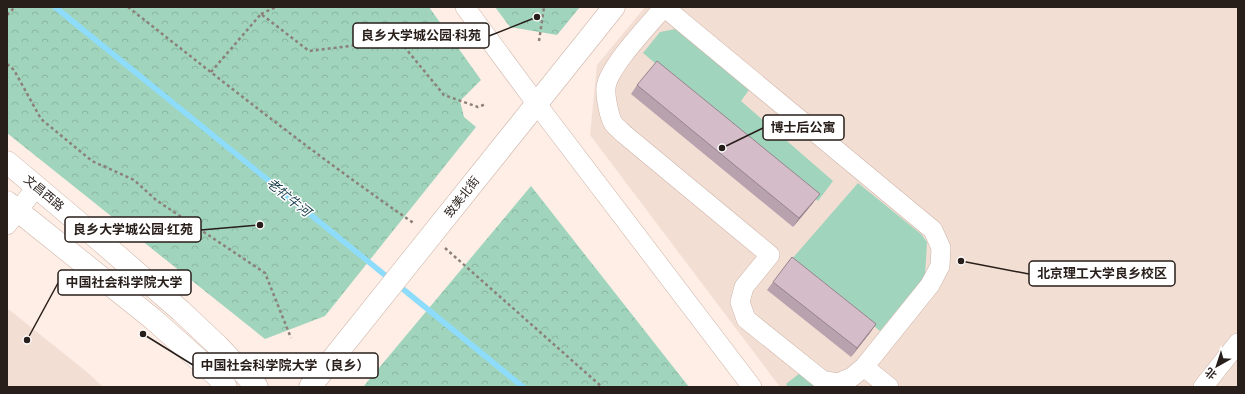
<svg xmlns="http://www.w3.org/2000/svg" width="1245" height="394" font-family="'Archivo Narrow','Noto Sans SC',sans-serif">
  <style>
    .built { fill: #f3ded4 }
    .grass { fill: #a0d4bc }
    .park { fill: url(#park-crowns) }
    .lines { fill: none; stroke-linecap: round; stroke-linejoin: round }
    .stream { stroke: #8edcfb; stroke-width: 5.5 }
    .minor-casing { stroke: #ccb2a6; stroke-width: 20 }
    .tertiary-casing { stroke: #ccb2a6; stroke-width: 23 }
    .secondary-casing { stroke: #ccb2a6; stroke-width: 23 }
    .path { stroke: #8c807a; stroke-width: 2.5; stroke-dasharray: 3 3; stroke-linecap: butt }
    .minor { stroke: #fff; stroke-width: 19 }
    .tertiary { stroke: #fff; stroke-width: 22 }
    .secondary { stroke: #fff; stroke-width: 22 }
    .wall { fill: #b7a2ad }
    .shaded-wall { fill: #95848d }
    .building { fill: #d5bcc9; stroke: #95848d }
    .labels { text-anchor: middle; stroke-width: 3; stroke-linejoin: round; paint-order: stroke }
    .street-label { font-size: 12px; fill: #281e1a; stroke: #fff }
    .water-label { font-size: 13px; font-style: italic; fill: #1c404d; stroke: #fff }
    .leader { fill: none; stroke: #281e1a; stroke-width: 1.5 }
    .callout-dot { fill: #281e1a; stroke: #fff; stroke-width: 1.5 }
    .callout { fill: #fff; stroke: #281e1a; stroke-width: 1.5 }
    .callout-label { font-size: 13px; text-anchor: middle; font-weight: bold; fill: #281e1a }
  </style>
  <defs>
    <pattern id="park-crowns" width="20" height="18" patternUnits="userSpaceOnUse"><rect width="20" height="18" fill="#a0d4bc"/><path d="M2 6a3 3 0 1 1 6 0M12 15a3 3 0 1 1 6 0" fill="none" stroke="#8ab6a1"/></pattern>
  </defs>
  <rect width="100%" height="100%" fill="#feeee6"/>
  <path class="built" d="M645,7H1238V387H780L590,135L597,65Z
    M7,308L87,372L103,387H7Z"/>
  <path class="grass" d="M675,29L749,90L741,101L833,181L818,201L643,53L660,32Z
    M858,183L921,234L927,242L925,276L880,331L791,260Z
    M800,373L818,387H788L786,384Z"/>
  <path class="park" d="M7,7H429L481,80L460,101L464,117L476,127L325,316L265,339L7,133Z
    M495,7H580L557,35L510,27Z
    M531,186L689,387H363Z"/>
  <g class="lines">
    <path class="stream" d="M55,7L391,280
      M398,285L523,387"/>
    <g class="minor-casing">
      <path id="minor" d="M465,7L536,103L752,387
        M664,7L933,230L941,248L940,266L930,285L864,367L852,377L838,383L822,380L746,319L740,302L744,287L770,255L624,134C621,131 616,127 613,123C609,116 605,95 606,87C609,66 650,24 664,7Z
        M7,225L37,186
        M864,367L889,387
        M1203,387L1238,343"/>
    </g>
    <g class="tertiary-casing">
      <path id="tertiary" d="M310,387L614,7"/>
    </g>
    <g class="secondary-casing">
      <path id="secondary" d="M7,162L97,238L181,311L218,346L257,387
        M7,202L153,319L217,376L226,387"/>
    </g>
    <path class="path" d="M128,7C222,81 316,156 415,224
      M261,14L276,7
      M7,15L15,7
      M539,41L544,7
      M7,64L14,70L41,119L92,161L134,180L156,200L265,273L291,338
      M211,72L261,14L309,51L358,45L402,44L444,95L478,107L486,104
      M445,248L602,387"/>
    <use href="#minor" class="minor"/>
    <use href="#tertiary" class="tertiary"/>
    <use href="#secondary" class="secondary"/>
  </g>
  <path class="wall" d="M637,85L813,203L793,227L631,94Z
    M773,282L876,324L851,357L767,290Z"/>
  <path class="shaded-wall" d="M820,194L813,203L793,227L799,218Z
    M876,324L870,333L851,357L857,348Z"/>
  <path class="building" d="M657,61L820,194L799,218L637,85Z
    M792,257L876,324L857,348L773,282Z"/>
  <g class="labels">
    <g class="street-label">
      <text transform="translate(44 193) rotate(40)" y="4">文昌西路</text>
      <text transform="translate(462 197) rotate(-52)" y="4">致美北街</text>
    </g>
    <g class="water-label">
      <text transform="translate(289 197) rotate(39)" y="5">老牤牛河</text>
    </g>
  </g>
  <path class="leader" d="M537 17L489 36M722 148L763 128M260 225L201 230M961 261L1029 274M27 340L58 283M143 334L193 365"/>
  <g class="callout-dot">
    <circle cx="537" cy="17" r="4"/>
    <circle cx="722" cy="148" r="4"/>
    <circle cx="260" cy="225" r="4"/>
    <circle cx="961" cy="261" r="4"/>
    <circle cx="27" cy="340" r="4"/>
    <circle cx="143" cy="334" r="4"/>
  </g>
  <g class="callout">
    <rect x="353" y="23" width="136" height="25" rx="4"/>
    <rect x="763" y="115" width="81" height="25" rx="4"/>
    <rect x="65" y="217" width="136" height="25" rx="4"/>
    <rect x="1029" y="261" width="146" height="25" rx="4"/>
    <rect x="58" y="270" width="133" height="25" rx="4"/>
    <rect x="193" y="353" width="185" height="25" rx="4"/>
  </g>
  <g class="callout-label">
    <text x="421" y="40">良乡大学城公园·科苑</text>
    <text x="803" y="132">博士后公寓</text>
    <text x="133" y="234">良乡大学城公园·红苑</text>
    <text x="1102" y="278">北京理工大学良乡校区</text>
    <text x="124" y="287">中国社会科学院大学</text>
    <text x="285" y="370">中国社会科学院大学（良乡）</text>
  </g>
  <rect width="1245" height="394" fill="none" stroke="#281e1a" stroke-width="16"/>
  <g transform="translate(1217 366) rotate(219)" stroke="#ffffff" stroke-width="3" paint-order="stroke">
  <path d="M0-3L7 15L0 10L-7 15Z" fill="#281e1a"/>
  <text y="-6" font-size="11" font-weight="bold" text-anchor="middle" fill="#281e1a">北</text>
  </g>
</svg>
